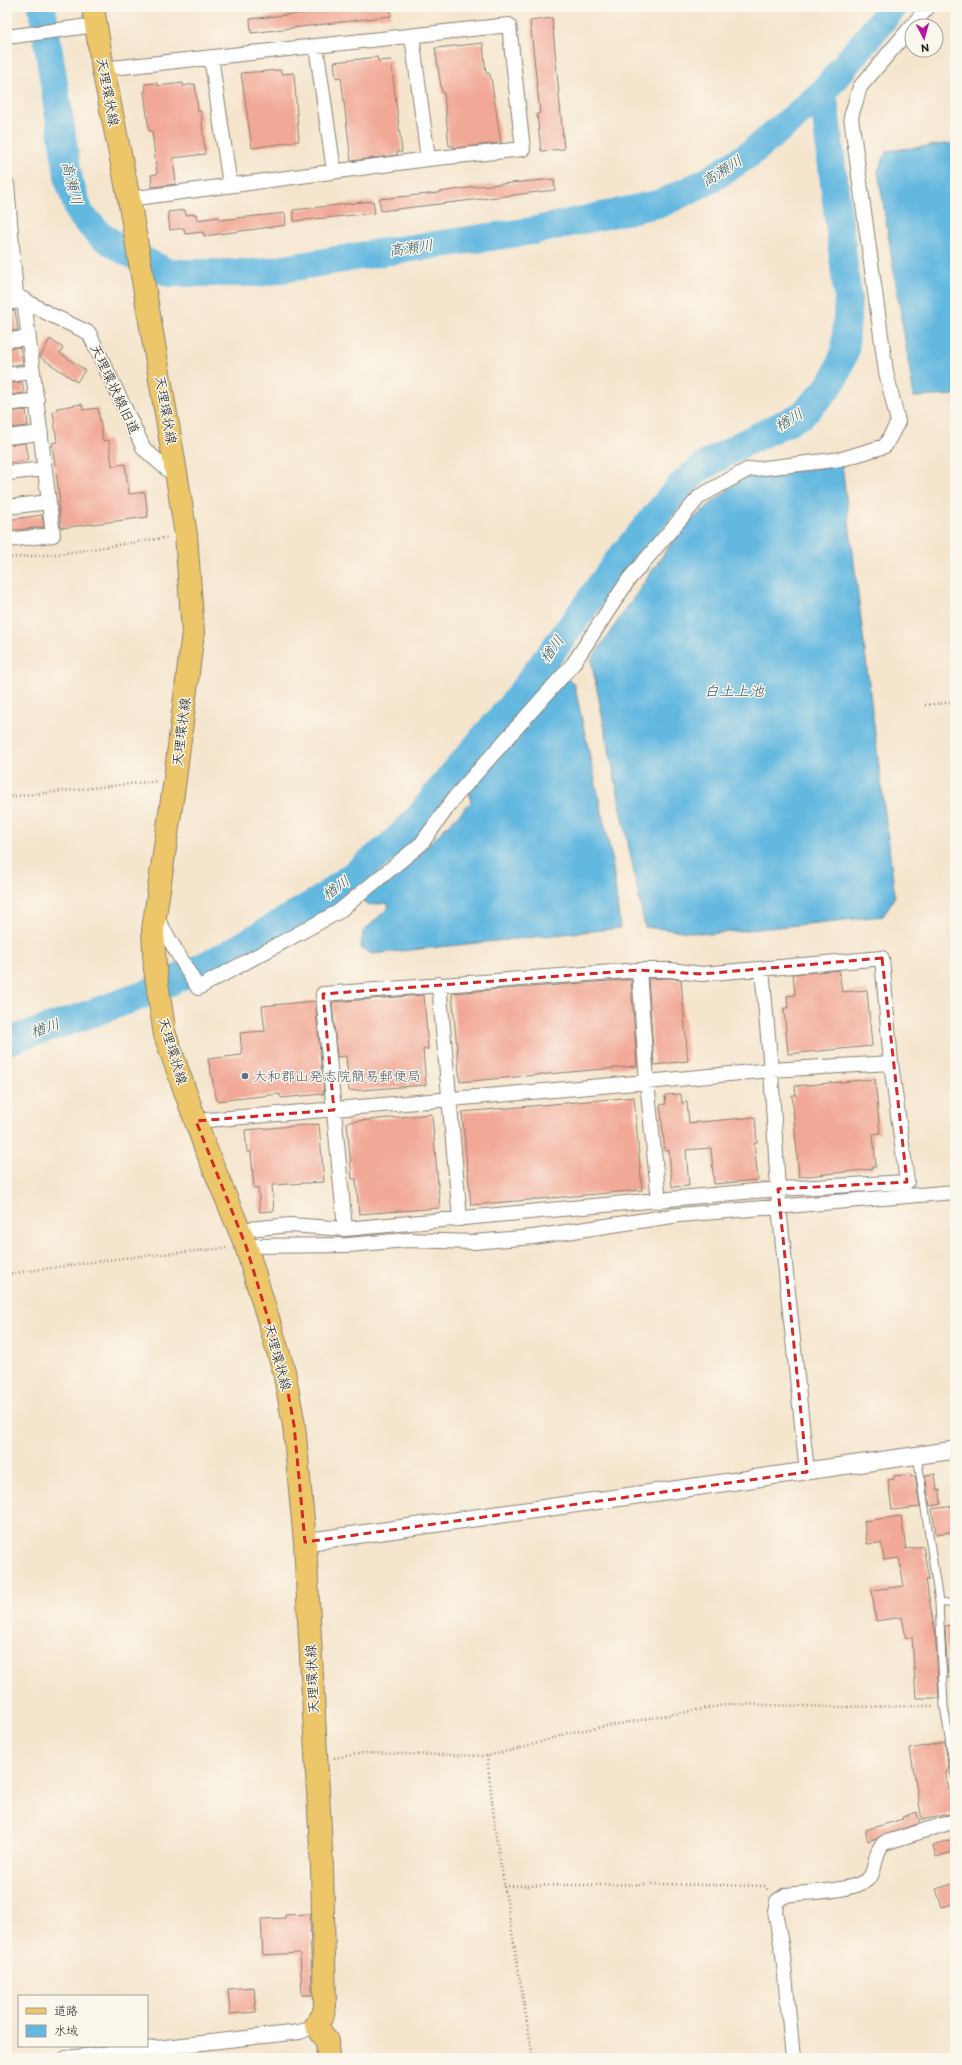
<svg xmlns="http://www.w3.org/2000/svg" width="962" height="2065" font-family="'Balsamiq Sans','Klee One',sans-serif">
  <style>
    .water { fill: #64b8e0; stroke: #406a7e }
    .lines { fill: none; stroke-linecap: round; stroke-linejoin: round }
    .river { stroke: #64b8e0; stroke-width: 28 }
    .building { fill: #f2a896 }
    .service-casing { stroke: #888074; stroke-width: 9 }
    .minor-casing { stroke: #888074; stroke-width: 16 }
    .tertiary-casing { stroke: #888074; stroke-width: 19 }
    .primary-casing { stroke: #888074; stroke-width: 24 }
    .path { stroke: #888074; stroke-width: 2.5; stroke-dasharray: 1 3; stroke-linecap: butt }
    .service { stroke: #fff; stroke-width: 7 }
    .minor { stroke: #fff; stroke-width: 14 }
    .tertiary { stroke: #fff; stroke-width: 17 }
    .primary { stroke: #ecc669; stroke-width: 22 }
    .marked { fill: none; stroke: #d62828; stroke-width: 3; stroke-dasharray: 8 5; stroke-linejoin: round }
    .service-dot { fill: #5c6f8a; stroke: #fbf7ec; stroke-width: 1.5 }
    .labels { text-anchor: middle; stroke-width: 3; stroke-linejoin: round; paint-order: stroke }
    .street-label { font-size: 14px; fill: #1c1c1c; stroke: #fbf7ec }
    .service-label { font-size: 14px; fill: #4e5e75; stroke: #fbf7ec; text-anchor: start }
    .water-label { font-size: 15px; font-style: italic; fill: #395a6a; stroke: #fbf7ec }
  </style>
  <rect width="100%" height="100%" fill="#fbf7ec"/>
  <filter id="ink" filterUnits="userSpaceOnUse"><feTurbulence type="fractalNoise" baseFrequency=".025" numOctaves="2"/><feDisplacementMap in="SourceGraphic" scale="8" xChannelSelector="R" yChannelSelector="G"/><feConvolveMatrix kernelMatrix="1 2 1 2 8 2 1 2 1" color-interpolation-filters="sRGB"/></filter>
  <filter id="wash" filterUnits="userSpaceOnUse"><feTurbulence type="fractalNoise" baseFrequency=".012" numOctaves="4" result="noise"/><feDisplacementMap in="SourceGraphic" scale="16" xChannelSelector="R" yChannelSelector="G"/><feGaussianBlur stdDeviation="0.9" result="paint"/><feColorMatrix in="noise" values="0 0 0 0 0 0 0 0 0 0 0 0 0 0 0 0 0 1.4 0 .05"/><feComposite in="paint" operator="in"/></filter>
  <g filter="url(#wash)">
    <rect width="100%" height="100%" fill="#f5e5cd"/>
    <path class="water" d="M955,143V395L914,397L878,171L887,151Z
      M842,465L895,896L883,916L710,934L645,927L591,660L681,529L742,478Z
      M562,676L574,683L612,859L620,928L372,954L361,948L363,932L389,907L387,903L368,905L362,898L413,860L471,802L469,788Z"/>
    <g class="lines">
      <path class="river" d="M42,7L69,181L80,214L100,235L123,250L169,273H259L384,252L532,231L662,203L708,181L751,153L792,119L823,92L893,7
        M7,1041L64,1023L143,995L228,954L277,925L321,899L365,866L391,845L418,818L446,782L514,702L574,622L616,563L680,486L702,467L744,443L802,415L826,390L835,377L845,351L848,299L823,92"/>
    </g>
    <g id="blocks">
      <path class="building" d="M354,7H391V16L251,33L250,19Z
        M552,18L564,149L541,151L537,114L540,113L530,21Z
        M483,43L486,74L489,73L491,78L501,143L454,148V146H449L444,93H442L435,48Z
        M377,57L378,61L391,60L402,152H397V155L351,161L341,77L336,78L334,62Z
        M281,70V74L294,73L299,141L252,148L241,73Z
        M157,83L158,86L183,83V86L195,84L198,112L201,111L205,154L173,158L176,184L152,187L151,175L157,174L152,131H149L144,91H146L145,84Z
        M554,179L555,190L381,211L379,199L439,193V192L469,188V187Z
        M373,201L375,213L294,221L293,210Z
        M185,210L186,215L196,214L197,220L219,217V220L285,213L286,225L204,236L203,232L185,234L184,228L170,230L168,212Z
        M15,310L18,330L7,331V311Z
        M50,339L63,348L60,353L85,370L77,382L40,357Z
        M20,347L23,364L7,366V348Z
        M22,382L24,393L7,395V383Z
        M82,404L83,410L98,408L103,441L109,440L112,466L125,464L129,494L145,492L148,517L61,528V527L58,502H60L52,443L57,442L53,412L57,411V408Z
        M26,410L28,426L7,428V412Z
        M25,443L28,460L7,463V445Z
        M42,515L44,527L7,531V520Z
        M839,970L842,992L867,990L872,1046L788,1054L784,1008H788L787,996L795,995L793,974Z
        M669,978L681,980L688,1061L654,1065L648,979Z
        M624,980H631L637,1066L460,1082L452,993Z
        M424,995L428,1049H423L426,1085L349,1091L346,1056L337,1057L332,1002Z
        M315,1001L324,1094L281,1098L280,1094L217,1101L208,1059L242,1055L240,1033L265,1031L262,1006Z
        M875,1079L880,1133L873,1134L876,1167H872V1169L799,1177L792,1095H796L795,1086Z
        M681,1094L682,1103L687,1102L689,1123L755,1117L757,1143H754L758,1180L714,1184L711,1148L686,1150L689,1186L672,1187L669,1150L665,1151L660,1105L666,1104L665,1095Z
        M634,1097L642,1190L471,1205L462,1112Z
        M432,1114L440,1208L359,1214L356,1179H352L347,1122Z
        M319,1124L324,1182L272,1185L274,1211L260,1212L258,1188L254,1189L251,1152H247L245,1130Z
        M911,1474V1477L915,1476L920,1507L892,1510L888,1480L894,1479V1476Z
        M935,1474L937,1490H940L941,1504L930,1506L925,1475Z
        M955,1506V1531L936,1534L932,1509Z
        M901,1516L906,1549L923,1546L929,1580H926L934,1627H935L939,1698H916L912,1637L906,1638L902,1617L876,1621L872,1590L904,1586L899,1558L884,1560L881,1543L867,1544L864,1521Z
        M955,1625V1677L948,1678L945,1626Z
        M945,1742L949,1771H947L946,1774L953,1813L922,1820L910,1749Z
        M917,1812L920,1823L868,1841L865,1830L903,1819L902,1817Z
        M955,1838V1851L936,1857L933,1846Z
        M955,1883V1903L942,1907L936,1889Z
        M310,1914L312,1995H302L300,1953L263,1955L261,1919L285,1918V1915Z
        M254,1987L256,2012L230,2014L228,1989Z"/>
    </g>
  </g>
  <g filter="url(#ink)">
    <use href="#blocks" fill-opacity="0" stroke="#888074" stroke-width="1"/>
    <g class="lines">
      <g class="service-casing">
        <path id="service" d="M917,1455L939,1602L955,1604
          M939,1602L944,1706L955,1775"/>
      </g>
      <g class="minor-casing">
        <path id="minor" d="M412,36L428,159
          M7,37L96,25
          M316,46L334,171
          M211,57L230,185
          M103,69L509,25L523,149L428,159L129,199
          M7,184L16,295L49,314L89,333L144,449L177,478
          M7,303L24,300L53,535L7,540
          M7,340L29,338
          M7,375L33,372
          M7,404L37,400
          M7,437L41,433
          M7,473L45,469
          M7,507L49,502
          M155,915L198,988L338,912L421,844L455,797L573,664L629,579L700,496L747,470L842,459L885,446L898,422L886,372L851,117L860,87L928,7
          M762,969L771,1070L779,1207L807,1472
          M639,970L647,1082L659,1201
          M439,984L460,1219
          M196,1121L647,1082L771,1070L891,1063
          M239,1230L290,1225L345,1229L778,1189L907,1182L891,1063L882,958L702,974L670,970H639L323,994L345,1229
          M246,1246L348,1245L407,1240L474,1242L533,1237L679,1215L955,1192
          M66,2058L300,2032L316,2025
          M793,2058L783,1955L775,1911L777,1901L786,1895C805,1892 858,1892 870,1877C877,1867 874,1851 884,1843L955,1821"/>
      </g>
      <g class="tertiary-casing">
        <path id="tertiary" d="M305,1542L955,1450"/>
      </g>
      <g class="primary-casing">
        <path id="primary" d="M93,7L103,69L129,199L177,478L186,535L193,632L175,779L153,930L155,969L165,1035L205,1147L246,1246L284,1371L294,1425L305,1542L322,1868L325,2006L323,2015L316,2025L327,2041L328,2058"/>
      </g>
      <path class="path" d="M7,558L59,554L169,537
        M925,705L955,702
        M7,797L157,781
        M7,1274L122,1258L227,1248
        M487,1756L496,1836L533,2058
        M334,1758L363,1753L487,1756L526,1747L568,1733L730,1704L837,1707L933,1706
        M504,1886L648,1884L765,1886L768,1890
        M7,2049L9,2058"/>
      <use href="#service" class="service"/>
      <use href="#minor" class="minor"/>
      <use href="#tertiary" class="tertiary"/>
      <use href="#primary" class="primary"/>
    </g>
  </g>
  <path class="marked" d="M882,958L907,1182L778,1189L807,1472L305,1542L294,1425L284,1371L246,1246L196,1121L334,1110L323,994L639,970L702,974Z"/>
  <circle class="service-dot" cx="245" cy="1076" r="4"/>
  <g class="labels">
    <g class="street-label">
      <text transform="translate(108 92) rotate(79)" y="5">天理環状線</text>
      <text transform="translate(115 389) rotate(65)" y="5">天理環状線旧道</text>
      <text transform="translate(166 410) rotate(80)" y="5">天理環状線</text>
      <text transform="translate(181 732) rotate(-83)" y="5">天理環状線</text>
      <text transform="translate(173 1051) rotate(73)" y="5">天理環状線</text>
      <text transform="translate(278 1357) rotate(75)" y="5">天理環状線</text>
      <text transform="translate(312 1679) rotate(-93)" y="5">天理環状線</text>
    </g>
    <g class="service-label">
      <text x="253" y="1081">大和郡山発志院簡易郵便局</text>
    </g>
    <g class="water-label">
      <text transform="translate(722 171) rotate(-32)" y="5">高瀬川</text>
      <text transform="translate(72 183) rotate(76)" y="5">高瀬川</text>
      <text transform="translate(411 248) rotate(-8)" y="5">高瀬川</text>
      <text transform="translate(789 420) rotate(-31)" y="5">楢川</text>
      <text transform="translate(552 649) rotate(-54)" y="5">楢川</text>
      <text x="734" y="696">白土上池</text>
      <text transform="translate(336 888) rotate(-36)" y="5">楢川</text>
      <text transform="translate(45 1028) rotate(-19)" y="5">楢川</text>
    </g>
  </g>
  <rect width="962" height="2065" fill="none" stroke="#fbf7ec" stroke-width="24"/>
  <rect x="18" y="1995" width="130" height="52" fill="#fbf7ec" stroke="#a29f99"/>
  <rect x="26" y="2008" width="20" height="6" fill="#ecc669" stroke="#a29f99"/>
  <text x="54" y="2015" font-size="12" fill="#1c1c1c">道路</text>
  <rect x="26" y="2025" width="20" height="12" fill="#64b8e0" stroke="#a29f99"/>
  <text x="54" y="2035" font-size="12" fill="#1c1c1c">水域</text>
  <g transform="translate(924 38) rotate(174)"><circle r="19" fill="#fbf7ec" stroke="#a29f99"/>
  <path d="M0-3L7 15L0 10L-7 15Z" fill="#b5179e"/>
  <text y="-6" font-size="11" font-weight="bold" text-anchor="middle" fill="#1c1c1c">N</text>
  </g>
</svg>
